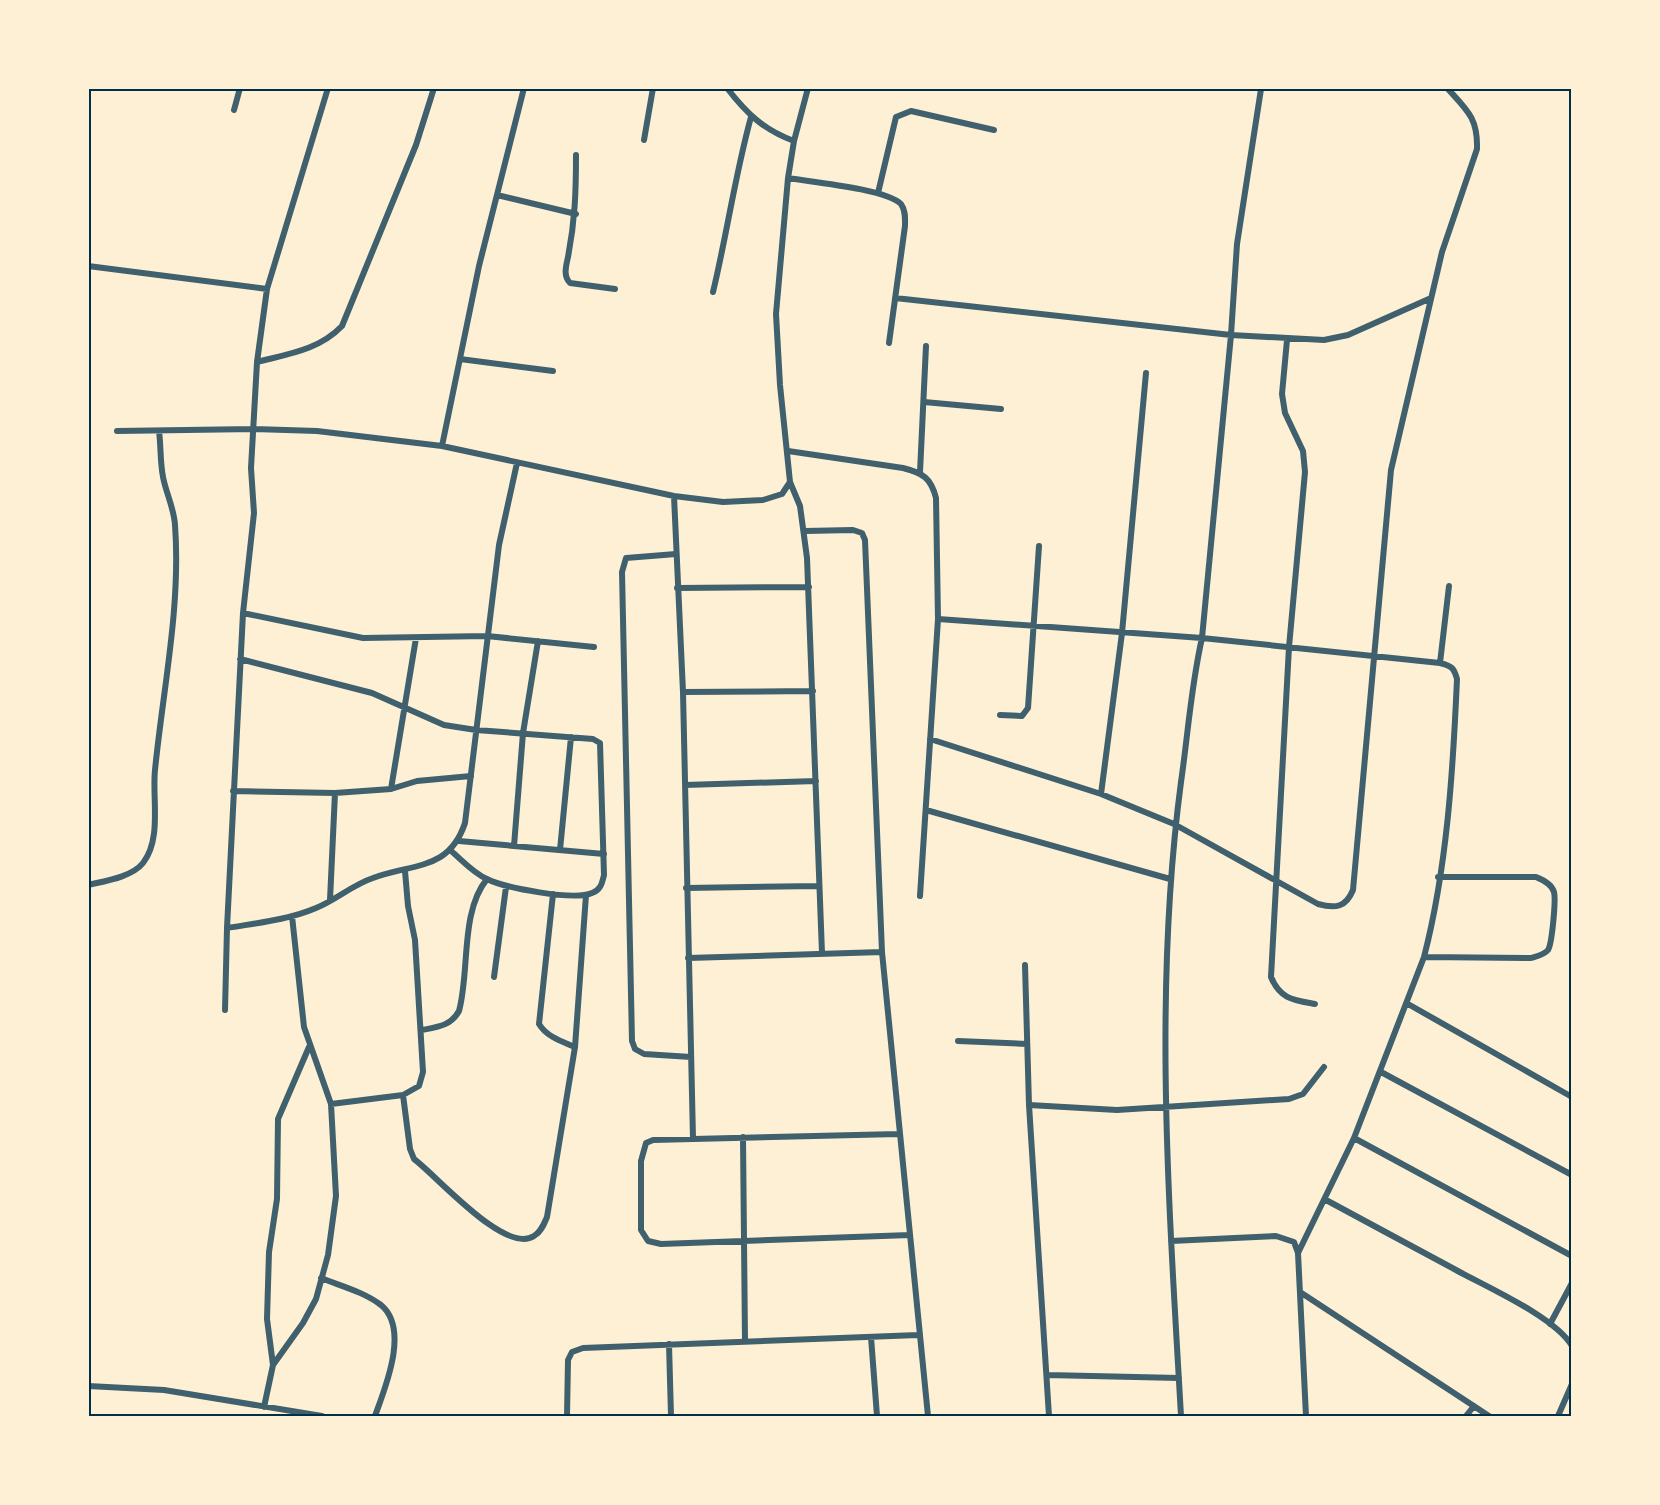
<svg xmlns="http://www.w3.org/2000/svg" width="1660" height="1505" font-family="'Asap Condensed',sans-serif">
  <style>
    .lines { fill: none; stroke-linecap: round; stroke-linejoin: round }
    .minor { stroke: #3f606c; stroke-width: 6 }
    .neatline { fill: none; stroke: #003049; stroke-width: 2 }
  </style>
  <rect width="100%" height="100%" fill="#fdf0d5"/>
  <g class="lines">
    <path class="minor" d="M727,88C747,114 764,130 794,141
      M234,110L240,88
      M644,140L653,88
      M576,155C576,192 575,221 568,257C566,266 563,276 570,283L615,289
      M788,178C812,182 886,189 901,204C906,211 905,219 905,226L889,343
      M878,193L896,117L911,111L994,130
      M497,195L576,214
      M88,266L267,289L328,88
      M713,292C727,234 735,175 751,117
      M895,298L1231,335L1324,340L1348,335L1431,298
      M1287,340L1282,394L1285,413L1303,451L1305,472L1289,647L1271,977C1280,999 1293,1000 1315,1004
      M460,359L553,371
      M257,362C288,354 319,350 342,326L416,145L434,88
      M924,402L1001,409
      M117,431L254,429L317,431L442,446L674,496L723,502L763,500L782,494L790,482L780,385L776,314L788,178L794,141L808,88
      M442,446L479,266L524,88
      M788,451L903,468C923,473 931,478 936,498L938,619L920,896
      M920,472L926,346
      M790,482L800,506L807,558L822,953
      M674,496L683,692L693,1139
      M805,531L853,530L862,533L865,540L882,952L928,1416
      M676,554L626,558L622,572L632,1041L635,1049L644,1054L691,1057
      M677,588L809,587
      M243,613L363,638L487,636L594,647
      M938,619L1202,638L1440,663C1452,666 1454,668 1457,679C1453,771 1447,868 1424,957L1354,1138L1298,1253
      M240,659L372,693L444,725L476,730L593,739L600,743L604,875C602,883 601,890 592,893C574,901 505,888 487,879C473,873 462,860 450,850
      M1440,663L1449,586
      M683,692L813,691
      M1000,715L1022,716L1028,708L1039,546
      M930,739L1101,794L1174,824L1318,904C1336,909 1346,907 1353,890L1391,470L1442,252L1477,149C1478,118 1467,110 1447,88
      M685,785L816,781
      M391,789L416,638
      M233,791L335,793L391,789L417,781L471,776
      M1101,794L1122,633L1146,373
      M926,810L1170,879
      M459,841L604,854
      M514,846L523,733L538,641
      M560,850L571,737
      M88,885C105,881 132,877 143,863C162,839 152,798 155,770C163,689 181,607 175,525C174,508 166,493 163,477C160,462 161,446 159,431
      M686,888L819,886
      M553,894L539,1024C547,1037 561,1041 575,1047
      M330,900L335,793
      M227,928C256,923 288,920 316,908C336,900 352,885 373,878C413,863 449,871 465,823L499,545L517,463
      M1424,957L1531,958C1537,956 1544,955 1548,950C1552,944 1556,900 1554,892C1552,884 1543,880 1536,877H1438
      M688,958L882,952
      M1025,965L1029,1105L1049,1416
      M494,977L506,887
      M1408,1004L1572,1097
      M225,1010L227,928L243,613L254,513L251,468L257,362L267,289
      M422,1030C437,1027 451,1026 459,1011C470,971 460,912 487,879
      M958,1041L1027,1044
      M1381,1072L1572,1175
      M403,1095L410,1149L414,1159C437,1176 505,1255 534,1236C541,1232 544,1224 547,1217L575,1047L586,895
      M331,1104L403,1095L419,1086L423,1072L415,940L408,906L405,871
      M1029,1105L1117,1110L1289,1099L1303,1094L1324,1067
      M898,1134L653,1140L646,1143L641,1161V1230L648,1241L661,1244L910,1235
      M743,1137L745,1341
      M1354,1138L1572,1256
      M1326,1200C1369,1223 1413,1247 1456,1270C1487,1287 1555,1317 1572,1346
      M1171,1241L1276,1236L1294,1242L1298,1253L1306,1416
      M321,1278C341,1286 364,1292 381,1305C410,1329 385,1388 375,1416
      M1300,1292L1489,1416
      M1550,1324L1572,1283
      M871,1337L877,1416
      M669,1344L671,1416
      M273,1365L267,1319L269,1252L277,1199L278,1119L309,1047
      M1047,1375L1179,1378
      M88,1386L164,1390L322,1416
      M264,1407L273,1365L303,1323L316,1299L328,1255L336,1196L331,1104L304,1027L292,916
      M567,1416L568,1360L572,1352L583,1348L918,1335
      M1181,1416C1169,1205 1153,993 1181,782C1188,734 1191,686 1202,638L1231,335L1237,244L1261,89
      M1466,1416L1474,1406
      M1558,1416L1572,1384"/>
  </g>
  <rect width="1660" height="1505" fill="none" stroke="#fdf0d5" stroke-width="180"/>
  <rect x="90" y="90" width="1480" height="1325" class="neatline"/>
</svg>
